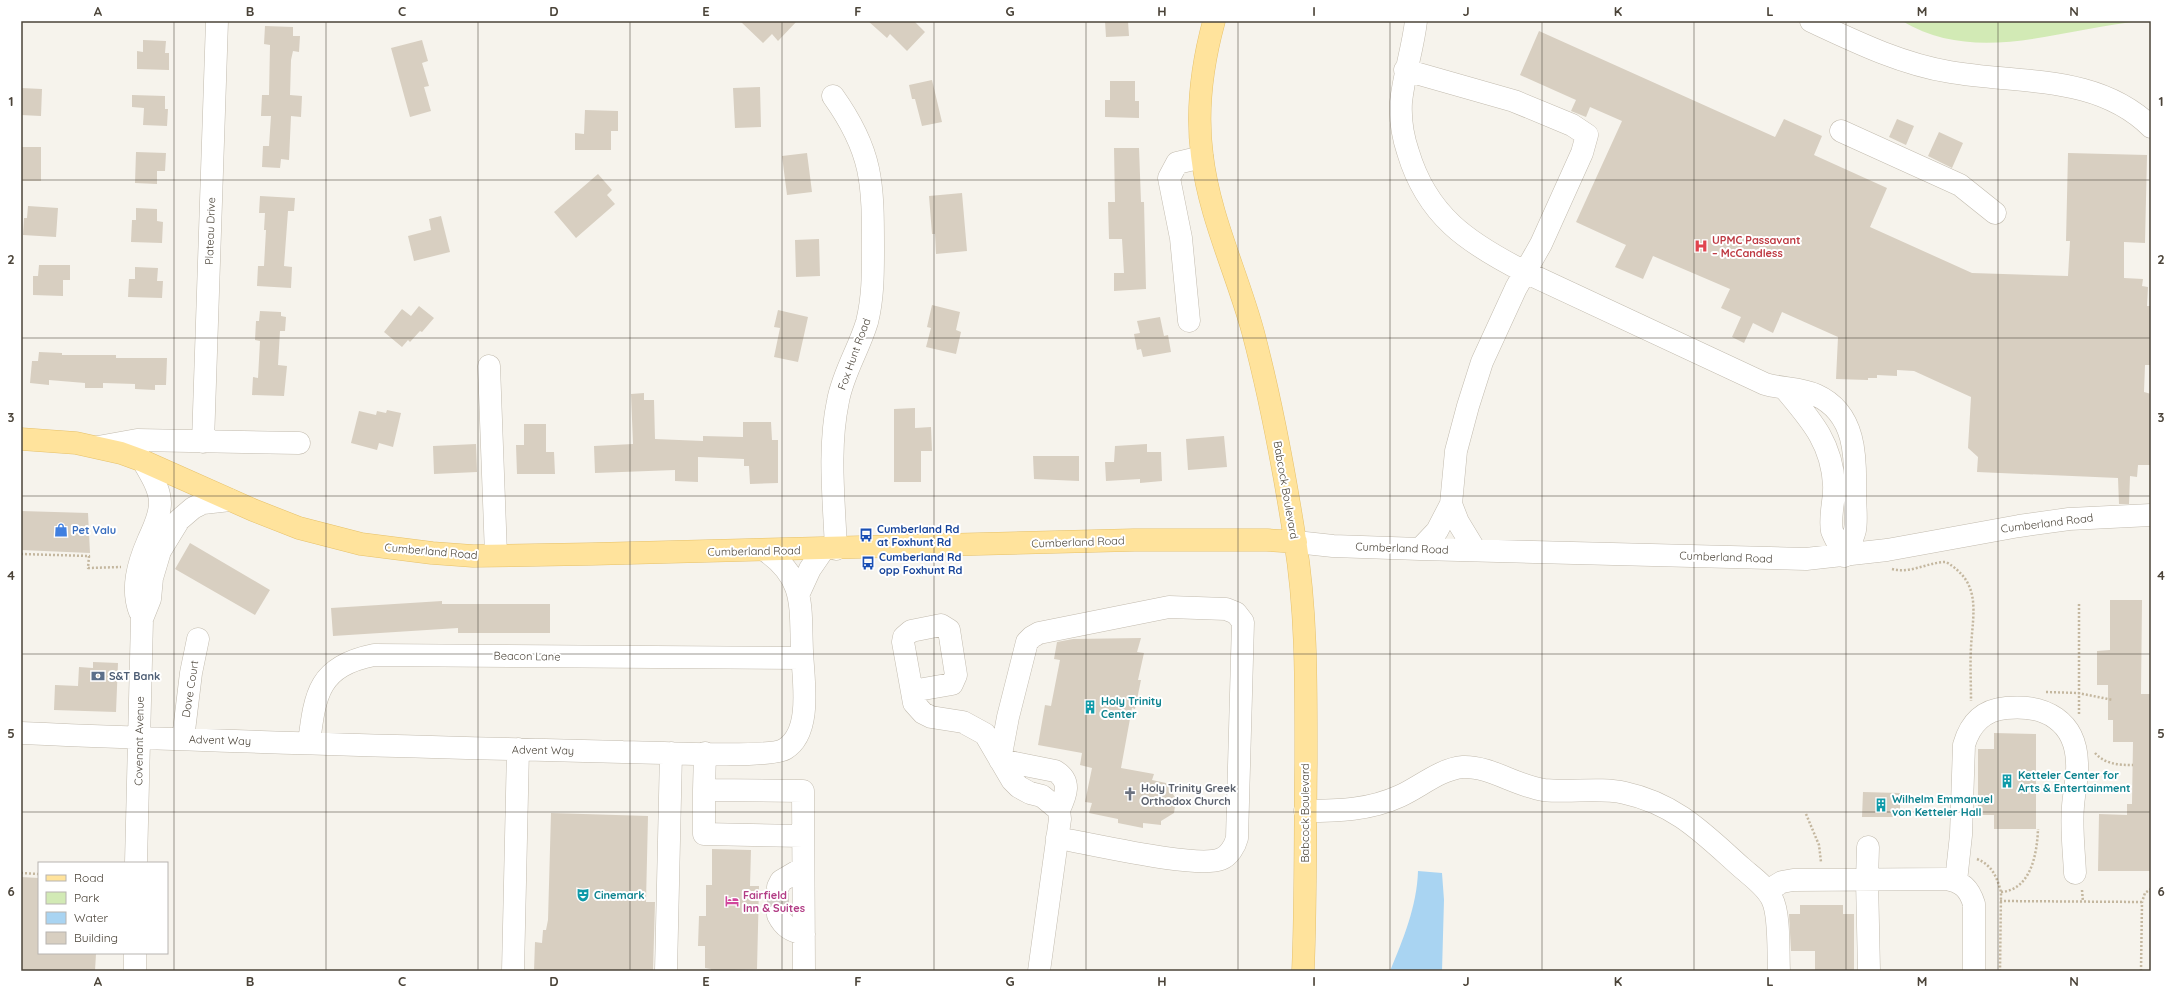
<svg xmlns="http://www.w3.org/2000/svg" width="2172" height="992" font-family="Quicksand,sans-serif">
  <style>
    .green { fill: #d2eab5 }
    .water { fill: #a9d4f2 }
    .building { fill: #d8cfc1 }
    .lines { fill: none; stroke-linecap: round; stroke-linejoin: round }
    .minor-tunnel { stroke: #d4d0c8; stroke-width: 22; stroke-dasharray: 22 11; stroke-linecap: butt }
    .minor-casing { stroke: #c2bbae; stroke-width: 23 }
    .major-casing { stroke: #e6c16a; stroke-width: 23 }
    .path { stroke: #c4b79f; stroke-width: 2.5; stroke-dasharray: 2 2; stroke-linecap: butt }
    .minor { stroke: #fff; stroke-width: 22 }
    .major { stroke: #ffe39c; stroke-width: 22 }
    .grid { fill: none; stroke: #4b4439; stroke-width: 1; stroke-opacity: 0.55 }
    .labels { text-anchor: middle; stroke-width: 4; stroke-linejoin: round; paint-order: stroke }
    .street-label { font-size: 11px; fill: #4b4439; stroke: #fff }
    .health-label { font-size: 11px; font-weight: bold; fill: #be3a42; stroke: #fff; text-anchor: start }
    .transit-label { font-size: 11px; font-weight: bold; fill: #164399; stroke: #fff; text-anchor: start }
    .shop-label { font-size: 11px; font-weight: bold; fill: #366cbe; stroke: #fff; text-anchor: start }
    .service-label { font-size: 11px; font-weight: bold; fill: #4e5e75; stroke: #fff; text-anchor: start }
    .culture-label { font-size: 11px; font-weight: bold; fill: #0d838f; stroke: #fff; text-anchor: start }
    .worship-label { font-size: 11px; font-weight: bold; fill: #5b616d; stroke: #fff; text-anchor: start }
    .hotel-label { font-size: 11px; font-weight: bold; fill: #b23c85; stroke: #fff; text-anchor: start }
    .neatline { fill: none; stroke: #4b4439; stroke-width: 1.5 }
    .grid-label { font-size: 13px; text-anchor: middle; font-weight: bold; fill: #4b4439 }
  </style>
  <rect width="100%" height="100%" fill="#f6f3ec"/>
  <path class="green" d="M1902,21H2142C2062,28 1977,66 1902,21Z"/>
  <path class="water" d="M1418,871L1442,873L1444,900L1442,971H1390C1403,940 1417,906 1418,871Z"/>
  <path class="building" d="M740,21H797L778,41L772,34L763,43Z
    M868,21H914L925,32L907,51L890,34L887,38Z
    M1105,21H1128L1129,36L1106,37Z
    M265,26L293,27V36H300L299,52L293,51L291,60L290,95L302,96L301,117L291,116L289,160L281,159L280,168L262,167L263,146H269L271,116H261L262,95H269L270,45L264,44Z
    M1539,31L1775,137L1784,119L1822,136L1814,155L1887,188L1870,227L1972,273L2068,276L2070,241H2066L2068,153L2147,155L2145,243L2124,242V278L2143,279L2142,286L2148,287L2147,306H2151V365H2145L2144,392L2151,394V465H2138L2137,477L2130,476L2129,504H2119L2118,478L1977,472L1978,457L1968,448L1971,397L1914,371L1897,370V376L1877,375V378H1868V380L1836,379L1838,337L1782,312L1773,333L1753,323L1744,343L1732,337L1741,317L1721,308L1730,289L1653,256L1643,279L1615,267L1626,245L1576,222L1622,121L1590,107L1586,117L1571,111L1576,100L1520,75Z
    M143,40L166,41L165,53H169V70L137,69V51L143,52Z
    M422,40L428,61L422,63L429,86L424,87L431,111L410,117L391,48Z
    M932,80L942,122L922,126L915,99H912L909,85Z
    M1110,81H1135V101H1139V118L1105,117V100H1110Z
    M760,87L761,127L735,128L733,88Z
    M21,88L42,89L41,116L21,115Z
    M132,95L165,96V109H168L167,126L143,125L144,108L132,107Z
    M585,110L618,111V131H611V150H575V133L584,134Z
    M1897,119L1914,126L1906,145L1889,137Z
    M1939,132L1963,143L1952,168L1928,156Z
    M21,147H41V181H21Z
    M1114,148H1139L1141,202H1144L1146,289L1114,291V273H1124L1122,239H1109L1108,202H1115Z
    M136,152L166,153L165,171H157V184L135,183Z
    M807,153L812,192L787,195L782,156Z
    M598,174L612,190L607,195L615,204L576,238L554,212Z
    M962,193L967,251L936,254L935,234H932L929,196Z
    M260,196L295,198L294,211H288L284,266L292,267L291,288L257,286L258,266H264L266,230H264L265,213H259Z
    M28,206L58,208L56,237L23,235L24,218H27Z
    M136,208L157,209V221L163,222L162,243L131,242L132,220H136Z
    M441,216L450,252L414,261L408,236L431,230L429,219Z
    M819,239L820,276L796,277L795,240Z
    M39,265H70V280H63V296L33,295V276H38Z
    M135,267L158,268L157,281H163L162,298L128,297L129,279H135Z
    M932,305L960,312L956,330L961,332L956,354L926,347L931,328L927,327Z
    M419,306L434,318L422,332L420,331L410,342L408,340L402,347L384,332L402,309L411,316Z
    M778,310L808,317L798,362L774,357L780,328L774,327Z
    M260,311L281,312V316L286,317L285,331H280L278,365L287,366L284,396L252,395L253,377L258,378L260,341L255,340L256,321H259Z
    M1160,317L1164,336L1168,335L1171,352L1143,357L1141,349L1137,350L1134,334L1140,333L1137,321Z
    M39,352L62,353V355H116V358H167L166,385H155V390L135,389V384L103,383V388H85V383L49,380V385L30,383L32,361H38Z
    M644,393V400H654L655,439L703,441V436L743,437V422H771L772,440H778V483L750,484L749,466H744V459L698,457V482L675,481V470L595,473L594,446L633,444L631,394Z
    M915,408V428L931,427L932,451H921V482H894V409Z
    M387,410L401,413L393,447L379,443L377,450L351,443L359,411L376,415L377,411L386,413Z
    M524,424H546V452H554L555,474H517L516,445H524Z
    M1224,436L1227,467L1188,470L1186,439Z
    M476,444L477,472L434,474L433,446Z
    M1147,444V452H1161L1162,481L1140,483V479L1106,481L1105,462H1114L1115,446Z
    M1033,456H1079V481L1034,479Z
    M21,511L88,513L90,553L21,550Z
    M190,543L270,590L255,615L175,569Z
    M2110,600H2142L2141,694H2151V871H2098L2099,814L2127,815V804H2132L2133,742H2113V720H2108V685H2097V651L2110,650Z
    M442,601V604H550V633H458V628L333,636L331,608Z
    M1141,638L1137,652L1144,653L1138,680H1141L1135,709L1132,708L1121,768L1154,774L1152,780L1166,783L1176,799L1174,813L1161,821V825L1143,823V828L1118,823V819L1089,813L1092,803L1085,802L1092,768L1080,765L1082,753L1038,745L1045,705L1051,706L1060,660L1054,659L1057,642L1073,639Z
    M93,662L118,663L116,712L54,710L55,685L78,686L79,667L93,668Z
    M1994,733L2036,734V829H1994V815H1978V749H1994Z
    M1863,792L1900,793V817H1862Z
    M551,813L648,816L646,902H655L653,971H534L535,942L542,943L543,930H546L548,920Z
    M712,849L751,850L750,886H759L757,969L711,971V969L705,968V946H698L699,916H706V885H712Z
    M21,877L39,878V953L96,954L95,971H21Z
    M1800,905H1843V914H1854V971H1815V951H1791L1789,914H1800Z"/>
  <g class="lines">
    <path class="minor-tunnel" d="M778,915V887"/>
    <g class="minor-casing">
      <path id="minor" d="M1416,21C1413,48 1404,74 1401,102C1400,118 1403,137 1408,152C1427,216 1468,243 1525,272L1765,384C1782,389 1801,388 1816,395C1856,413 1856,457 1855,494C1855,505 1857,519 1855,530C1853,539 1848,548 1844,556
        M1811,21C1856,42 1901,64 1950,72C2019,84 2097,74 2151,127
        M1405,70L1514,101L1572,125L1587,135L1582,153L1541,244L1516,288L1482,362L1468,406L1456,451L1451,504L1458,522L1475,550
        M833,96C873,152 873,183 873,250C873,274 873,298 867,322C859,349 843,373 838,401C828,449 834,500 836,549
        M1841,131L1960,185L1995,213
        M1189,321L1181,238L1169,178L1177,163L1202,157
        M489,366L496,555
        M1785,389C1811,420 1832,443 1834,485C1835,499 1829,517 1832,531C1835,539 1841,548 1844,556
        M203,442L217,21
        M98,447L137,440L299,443
        M1296,542L1333,546L1420,549L1806,559L1887,550L2019,526L2069,519L2151,515
        M1420,549L1437,531L1451,504
        M799,593L810,569L823,550
        M140,612C131,589 138,564 148,541C153,529 160,517 160,503C160,488 150,474 143,461
        M912,691L952,684L956,675L949,630L941,625L911,631L904,637L903,642L914,703L923,713L931,717L963,722L985,734L1012,780L1019,787L1030,793L1042,796L1059,810L1060,819L1039,971
        M21,733C222,742 422,747 623,752C650,752 769,759 785,749C813,732 803,679 802,651C800,607 806,579 766,551
        M183,739L191,673L198,639
        M309,743C315,693 319,666 374,655L802,658
        M705,753L704,790L803,791L804,971
        M704,790V834L803,836
        M1305,811C1338,811 1370,810 1400,796C1420,787 1440,769 1463,767C1490,766 1516,786 1544,790C1571,793 1599,787 1625,793C1676,804 1704,834 1741,867C1751,876 1766,886 1772,899C1780,914 1778,953 1779,971
        M1057,838C1089,843 1196,869 1221,859C1229,856 1235,846 1237,838L1243,622L1236,613L1226,609L1169,607L1039,633L1032,637L1027,642L1008,717L1000,760L1055,771C1072,781 1066,795 1059,810
        M1868,847L1867,880L1869,971
        M136,863L142,619L150,599L152,578L160,551L179,520L193,508L203,503L230,500
        M1956,881L1961,835L1964,745C1970,724 1983,710 2006,708C2045,704 2076,721 2077,763C2078,777 2074,792 2073,806C2071,828 2074,851 2075,873
        M778,887L781,881L803,868
        M1767,891L1782,882L1793,880L1946,879C1962,882 1969,888 1974,904V971
        M778,915C784,927 791,931 804,934
        M135,971V953
        M513,971L518,749
        M666,971L671,753"/>
    </g>
    <g class="major-casing">
      <path id="major" d="M1214,21C1202,65 1196,109 1202,155C1209,216 1237,273 1253,332C1271,400 1284,470 1295,540C1307,613 1306,689 1306,763C1305,832 1306,902 1303,971
        M21,439L76,443L121,453L143,461L253,510L299,528L361,544L432,553L473,556L592,554L1134,540H1267L1296,542"/>
    </g>
    <path class="path" d="M21,554L89,556L88,568L121,567
      M1892,569C1911,574 1928,562 1946,562C1982,583 1973,612 1971,647C1970,665 1971,683 1971,701
      M2079,604V714
      M2046,692L2078,693L2113,700
      M2095,753C2105,764 2118,765 2133,765
      M1806,814L1819,845L1821,862
      M1977,859C1992,865 1997,877 2001,892L2000,971
      M21,873L39,874
      M2082,890L2083,902
      M2001,892C2031,890 2037,854 2038,829
      M2000,901L2142,902
      M2141,971L2142,902L2145,893L2151,889"/>
    <use href="#minor" class="minor"/>
    <use href="#major" class="major"/>
  </g>
  <path class="grid" d="M174,21V971M326,21V971M478,21V971M630,21V971M782,21V971M934,21V971M1086,21V971M1238,21V971M1390,21V971M1542,21V971M1694,21V971M1846,21V971M1998,21V971M21,180H2151M21,338H2151M21,496H2151M21,654H2151M21,812H2151"/>
  <defs>
    <g id="hospital-bare" transform="scale(1.08)"><path d="M-5-5h3v3.5h4V-5h3V5h-3V1.5h-4V5h-3Z" fill="#e0444e" stroke="#fff" stroke-width="2.5" paint-order="stroke"/></g>
    <g id="shop-bare" transform="scale(1.08)"><path d="M-5-2.5h2.3a2.7 3.5 0 0 1 5.4 0H5L5.5 6h-11ZM-1.5-2.5h3a1.5 2.3 0 0 0-3 0Z" fill="#3f7fe0" stroke="#fff" stroke-width="2.5" paint-order="stroke"/></g>
    <g id="bus-bare" transform="scale(1.08)"><path d="M-5-6H5V4H4V6H2V4H-2V6H-4V4H-5ZM-3.5-4V0h7V-4ZM-3.5 1.2v1.5H-2V1.2ZM2 1.2v1.5H3.5V1.2Z" fill="#1a4fb4" stroke="#fff" stroke-width="2.5" paint-order="stroke"/></g>
    <g id="bank-bare" transform="scale(1.08)"><path d="M-6-4H6V4H-6ZM0-2.3a2.3 2.3 0 1 0 0 4.6a2.3 2.3 0 1 0 0-4.6Z" fill="#5c6f8a" stroke="#fff" stroke-width="2.5" paint-order="stroke"/></g>
    <g id="building-bare" transform="scale(1.08)"><path d="M-4-6H4V6H1V3H-1V6H-4ZM-2.5-4.3h1.7v1.8h-1.7ZM.8-4.3h1.7v1.8H.8ZM-2.5-1h1.7V.8h-1.7ZM.8-1h1.7V.8H.8Z" fill="#0f9aa8" stroke="#fff" stroke-width="2.5" paint-order="stroke"/></g>
    <g id="church-bare" transform="scale(1.08)"><path d="M-1.2-6h2.4v3.5h3.3v2.4h-3.3V6h-2.4V-.1h-3.3v-2.4h3.3Z" fill="#6b7280" stroke="#fff" stroke-width="2.5" paint-order="stroke"/></g>
    <g id="theatre-bare" transform="scale(1.08)"><path d="M-5-5.5Q0-4 5-5.5V0Q5 5 0 6Q-5 5-5 0ZM-3.3-2.5H-1v1.5H-3.3ZM1-2.5H3.3v1.5H1ZM-2.8 1Q0 5.5 2.8 1Z" fill="#0f9aa8" stroke="#fff" stroke-width="2.5" paint-order="stroke"/></g>
    <g id="hotel-bare" transform="scale(1.08)"><path d="M-6-4.5h1.5V1H6V5H4.5V3h-9V5H-6ZM-4 0a1.8 1.8 0 1 1 3.6 0ZM.5 0V-2.5h3Q6-2.5 6 0Z" fill="#d1479c" stroke="#fff" stroke-width="2.5" paint-order="stroke"/></g>
  </defs>
  <g fill-rule="evenodd">
    <use href="#hospital-bare" x="1701" y="246"/>
    <use href="#shop-bare" x="61" y="530"/>
    <use href="#bus-bare" x="866" y="535"/>
    <use href="#bus-bare" x="868" y="563"/>
    <use href="#bank-bare" x="98" y="676"/>
    <use href="#building-bare" x="1090" y="707"/>
    <use href="#building-bare" x="2007" y="781"/>
    <use href="#church-bare" x="1130" y="794"/>
    <use href="#building-bare" x="1881" y="805"/>
    <use href="#theatre-bare" x="583" y="895"/>
    <use href="#hotel-bare" x="732" y="901"/>
  </g>
  <g class="labels">
    <g class="street-label">
      <text transform="translate(210 231) rotate(-88)" y="4">Plateau Drive</text>
      <text transform="translate(854 354) rotate(-70)" y="4">Fox Hunt Road</text>
      <text transform="translate(1286 490) rotate(80)" y="4">Babcock Boulevard</text>
      <text transform="translate(2047 523) rotate(-7)" y="4">Cumberland Road</text>
      <text transform="translate(1078 542) rotate(-2)" y="4">Cumberland Road</text>
      <text transform="translate(1402 548) rotate(2)" y="4">Cumberland Road</text>
      <text transform="translate(431 551) rotate(5)" y="4">Cumberland Road</text>
      <text transform="translate(754 551) rotate(-1)" y="4">Cumberland Road</text>
      <text transform="translate(1726 557) rotate(2)" y="4">Cumberland Road</text>
      <text transform="translate(527 656) rotate(1)" y="4">Beacon Lane</text>
      <text transform="translate(190 689) rotate(-81)" y="4">Dove Court</text>
      <text transform="translate(220 740) rotate(2)" y="4">Advent Way</text>
      <text transform="translate(139 741) rotate(-89)" y="4">Covenant Avenue</text>
      <text transform="translate(543 750) rotate(1)" y="4">Advent Way</text>
      <text transform="translate(1305 813) rotate(-90)" y="4">Babcock Boulevard</text>
    </g>
    <g class="health-label">
      <text x="1712" y="244">UPMC Passavant<tspan x="1712" dy="13">– McCandless</tspan></text>
    </g>
    <g class="transit-label">
      <text x="877" y="533">Cumberland Rd<tspan x="877" dy="13">at Foxhunt Rd</tspan></text>
      <text x="879" y="561">Cumberland Rd<tspan x="879" dy="13">opp Foxhunt Rd</tspan></text>
    </g>
    <g class="shop-label">
      <text x="72" y="534">Pet Valu</text>
    </g>
    <g class="service-label">
      <text x="109" y="680">S&amp;T Bank</text>
    </g>
    <g class="culture-label">
      <text x="1101" y="705">Holy Trinity<tspan x="1101" dy="13">Center</tspan></text>
      <text x="2018" y="779">Ketteler Center for<tspan x="2018" dy="13">Arts &amp; Entertainment</tspan></text>
      <text x="1892" y="803">Wilhelm Emmanuel<tspan x="1892" dy="13">von Ketteler Hall</tspan></text>
      <text x="594" y="899">Cinemark</text>
    </g>
    <g class="worship-label">
      <text x="1141" y="792">Holy Trinity Greek<tspan x="1141" dy="13">Orthodox Church</tspan></text>
    </g>
    <g class="hotel-label">
      <text x="743" y="899">Fairfield<tspan x="743" dy="13">Inn &amp; Suites</tspan></text>
    </g>
  </g>
  <rect width="2172" height="992" fill="none" stroke="#ffffff" stroke-width="44"/>
  <rect x="38" y="862" width="130" height="92" fill="#ffffff" stroke="#b7b4b0"/>
  <rect x="46" y="875" width="20" height="6" fill="#ffe39c" stroke="#b7b4b0"/>
  <text x="74" y="882" font-size="12" fill="#4b4439">Road</text>
  <rect x="46" y="892" width="20" height="12" fill="#d2eab5" stroke="#b7b4b0"/>
  <text x="74" y="902" font-size="12" fill="#4b4439">Park</text>
  <rect x="46" y="912" width="20" height="12" fill="#a9d4f2" stroke="#b7b4b0"/>
  <text x="74" y="922" font-size="12" fill="#4b4439">Water</text>
  <rect x="46" y="932" width="20" height="12" fill="#d8cfc1" stroke="#b7b4b0"/>
  <text x="74" y="942" font-size="12" fill="#4b4439">Building</text>
  <rect x="22" y="22" width="2128" height="948" class="neatline"/>
  <g class="grid-label">
    <text x="98" y="16">A</text>
    <text x="250" y="16">B</text>
    <text x="402" y="16">C</text>
    <text x="554" y="16">D</text>
    <text x="706" y="16">E</text>
    <text x="858" y="16">F</text>
    <text x="1010" y="16">G</text>
    <text x="1162" y="16">H</text>
    <text x="1314" y="16">I</text>
    <text x="1466" y="16">J</text>
    <text x="1618" y="16">K</text>
    <text x="1770" y="16">L</text>
    <text x="1922" y="16">M</text>
    <text x="2074" y="16">N</text>
    <text x="11" y="106">1</text>
    <text x="2161" y="106">1</text>
    <text x="11" y="264">2</text>
    <text x="2161" y="264">2</text>
    <text x="11" y="422">3</text>
    <text x="2161" y="422">3</text>
    <text x="11" y="580">4</text>
    <text x="2161" y="580">4</text>
    <text x="11" y="738">5</text>
    <text x="2161" y="738">5</text>
    <text x="11" y="896">6</text>
    <text x="2161" y="896">6</text>
    <text x="98" y="986">A</text>
    <text x="250" y="986">B</text>
    <text x="402" y="986">C</text>
    <text x="554" y="986">D</text>
    <text x="706" y="986">E</text>
    <text x="858" y="986">F</text>
    <text x="1010" y="986">G</text>
    <text x="1162" y="986">H</text>
    <text x="1314" y="986">I</text>
    <text x="1466" y="986">J</text>
    <text x="1618" y="986">K</text>
    <text x="1770" y="986">L</text>
    <text x="1922" y="986">M</text>
    <text x="2074" y="986">N</text>
  </g>
</svg>
